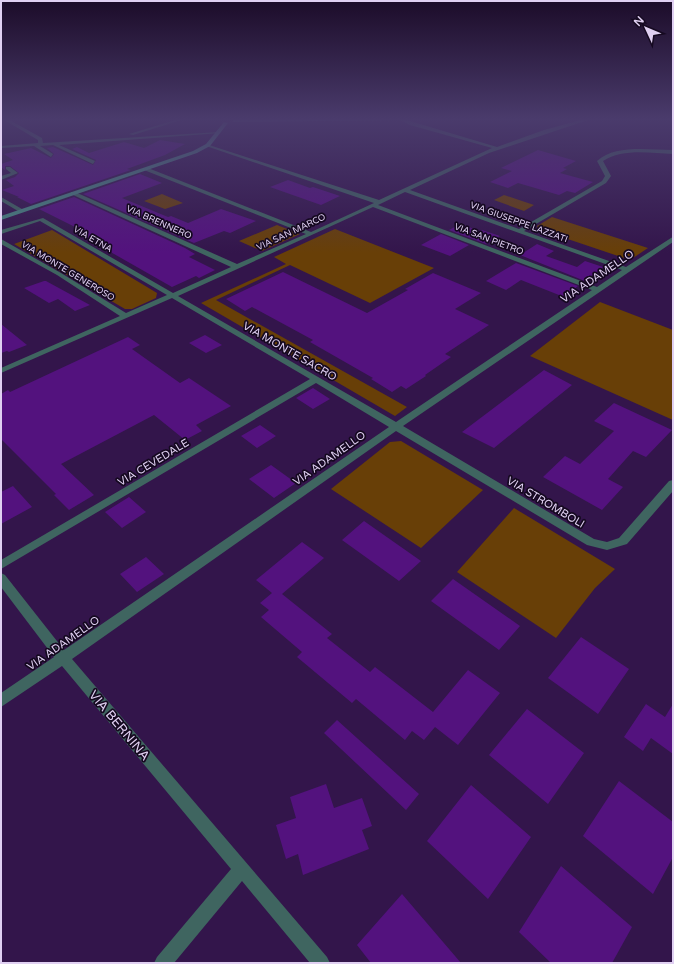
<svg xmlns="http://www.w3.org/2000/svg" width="674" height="964" font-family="'Varela Round',sans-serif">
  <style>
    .green { fill: #683f07 }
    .building { fill: #53127e }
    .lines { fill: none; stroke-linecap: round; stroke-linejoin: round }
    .street { fill: #3f6560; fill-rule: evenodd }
    .secondary { fill: #488780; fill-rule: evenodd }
    .labels { text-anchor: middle; stroke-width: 3.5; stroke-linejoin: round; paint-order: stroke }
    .far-street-label { font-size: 9px; fill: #e0d0f2; stroke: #150920 }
    .street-label { font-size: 11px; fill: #e0d0f2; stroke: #150920 }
    .near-street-label { font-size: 13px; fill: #e0d0f2; stroke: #150920 }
  </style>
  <rect width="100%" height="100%" fill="#33154b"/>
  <path class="green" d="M162,194L183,203L165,209L144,201Z
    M504,195L534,205L524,211L494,200Z
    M552,217L648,248L630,260L538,229L537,226Z
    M277,225L300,234L262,251L239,241Z
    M335,229L434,268L370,303L290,265L216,300L407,407L395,416L201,303L286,264L274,257Z
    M52,230L157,293L156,298L132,309H125L14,244Z
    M600,302L673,330V420L530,356Z
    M401,441L483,490L421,548L331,489L390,442Z
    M514,508L615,569L595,588L556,638L457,572Z"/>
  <path class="building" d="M160,140L185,144L165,155L127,169L131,170L31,204L17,197H19L2,190L14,186L6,180L15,177L19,173L10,166H5V170L1,167V164L13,160L4,154L31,148L51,158L54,154L47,148L53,147L93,165L96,160L72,149L77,147L89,153L124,142L144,148Z
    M538,150L576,161L563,168L567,169L560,173L593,182L575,193L567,191L559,195L518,183L508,188L490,182L512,171L501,168Z
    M140,174L162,183L122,198L168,217L171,216L188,223L221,209L256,221L230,233L224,231L194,243L83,194Z
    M288,180L310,188L313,187L340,196L321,205L270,187Z
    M74,197L185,248L195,254L189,257L215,270L199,278L196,276L172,287L79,234L85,232L39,209Z
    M460,224L480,231L482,230L500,236L486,244L449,230Z
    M441,234L469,245L450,256L421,245Z
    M537,244L554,251L546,256L577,267L585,261L603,267L585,281L520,255Z
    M516,263L578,286L564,297L521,280L506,290L486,281Z
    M283,272L367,313L408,290L405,289L433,273L481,293L455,309L489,325L445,354L451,357L425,375L426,376L406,389L401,386L392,392L371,379L373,378L310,342L313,340L252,307L245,311L226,299Z
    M44,281H46L90,305L75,311L58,299L49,303L24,288Z
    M1,324L27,345L9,352L7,351L1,353Z
    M205,335L222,345L206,353L189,343Z
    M128,337L140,345L132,349L180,383L189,378L231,406L196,425L202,431L185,440L154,415L61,464L94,495L69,510L54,495L56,494L1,439V394L8,390L10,392Z
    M544,370L572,385L494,448L462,432Z
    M313,388L330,399L313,409L296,398Z
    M614,403L672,430L646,457L633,451L608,479L623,487L602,510L543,477L565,456L580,464L614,431L594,421Z
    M260,425L276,436L257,448L241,436Z
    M271,465L296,483L274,498L249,479Z
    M13,486L32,507L1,524V492Z
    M129,497L146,512L122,528L105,512Z
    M364,521L421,561L399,581L342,540Z
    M302,542L324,558L282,594L332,634L327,638L370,672L375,667L433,712L468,670L500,693L458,745L435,727L424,740L412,731L405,740L356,699L352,703L297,657L302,652L261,617L269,610L260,603L272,593L256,580Z
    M146,557L164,574L137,592L120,574Z
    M453,579L520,626L499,650L431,601Z
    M581,637L629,669L598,714L548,678Z
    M646,704L665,717L673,704V754L651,738L643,751L624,737Z
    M527,709L584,753L548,804L489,755Z
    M337,720L419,794L406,810L324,733Z
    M619,781L673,822V857L653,894L583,836Z
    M326,784L334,808L362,798L372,826L362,830L369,849L303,875L298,854L286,859L276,825L296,818L290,797Z
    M471,785L531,837L488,899L427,841Z
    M561,866L632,927L612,963H551L519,932Z
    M402,894L461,963H371L357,945Z"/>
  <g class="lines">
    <path class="street" d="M1,118H6L42,138L43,143L219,132L221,133L59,145L95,161L93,164L53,145L40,146L53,154L51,157L34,146L1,148V146L38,143V140Z
      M182,118H188L133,135L129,134Z
      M400,118L497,147L544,130L588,118H594L489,153L410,190L519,229L602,181L605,176L597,161C615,144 650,150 673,150V154C651,153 622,148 603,161L611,176L606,183L524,231L626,267L671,238L673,237V242L403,426L594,539L607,542L619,538L669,481L673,480V491L627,544L607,550L587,545L396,431L72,659L327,957L330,963H310L242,881L174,963H154L157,957L231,869L62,666L1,707V693L54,657L1,587V573L5,575L64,650L389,427L316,383L1,569V560L310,379L172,298L1,373V368L120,316L57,275L1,244V239L61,273L126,313L167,295L40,221L1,234V230L43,218L173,293L231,267L71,194V192H75L237,264L306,234L144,170V168H148L311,232L374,203L206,146V144L379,200L492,148L410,125L400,120ZM405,192L622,270L597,287L378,205ZM373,207L592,290L396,422L178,296Z
      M6,167H10L18,173L1,180V176L11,173L6,169Z
      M1,197L22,209L23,210L18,211L1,201Z"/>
    <path class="secondary" d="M409,118H494L492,119L234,122L232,121L234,120Z
      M224,122L228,123L210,146L197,153L1,220V216L193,151L206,144Z"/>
  </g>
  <linearGradient id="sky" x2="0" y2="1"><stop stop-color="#1c0c29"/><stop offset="0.47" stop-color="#4a3b6c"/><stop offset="1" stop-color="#4a3b6c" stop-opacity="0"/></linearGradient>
  <rect width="674" height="253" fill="url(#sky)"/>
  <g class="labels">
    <g class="far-street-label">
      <text transform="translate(159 222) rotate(24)" y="3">VIA BRENNERO</text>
      <text transform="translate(519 222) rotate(20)" y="3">VIA GIUSEPPE LAZZATI</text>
      <text transform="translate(291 232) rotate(-25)" y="3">VIA SAN MARCO</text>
      <text transform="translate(93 239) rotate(30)" y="3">VIA ETNA</text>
      <text transform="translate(489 239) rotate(21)" y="3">VIA SAN PIETRO</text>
      <text transform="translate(68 271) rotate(31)" y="3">VIA MONTE GENEROSO</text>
    </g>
    <g class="street-label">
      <text transform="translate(597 276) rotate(-34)" y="4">VIA ADAMELLO</text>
      <text transform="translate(290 351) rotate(30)" y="4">VIA MONTE SACRO</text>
      <text transform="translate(329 458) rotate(-35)" y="4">VIA ADAMELLO</text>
      <text transform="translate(153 462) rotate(-31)" y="4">VIA CEVEDALE</text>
      <text transform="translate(546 502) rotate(31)" y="4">VIA STROMBOLI</text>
      <text transform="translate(63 643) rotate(-35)" y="4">VIA ADAMELLO</text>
    </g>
    <g class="near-street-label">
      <text transform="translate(120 725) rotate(50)" y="5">VIA BERNINA</text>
    </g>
  </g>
  <rect width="674" height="964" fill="none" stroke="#e0d0f2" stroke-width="4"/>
  <g transform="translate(646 28) rotate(314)" stroke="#150920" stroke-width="3" paint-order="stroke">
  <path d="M0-3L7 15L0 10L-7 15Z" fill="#e0d0f2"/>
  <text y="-6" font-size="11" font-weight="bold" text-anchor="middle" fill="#e0d0f2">N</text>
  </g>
</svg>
